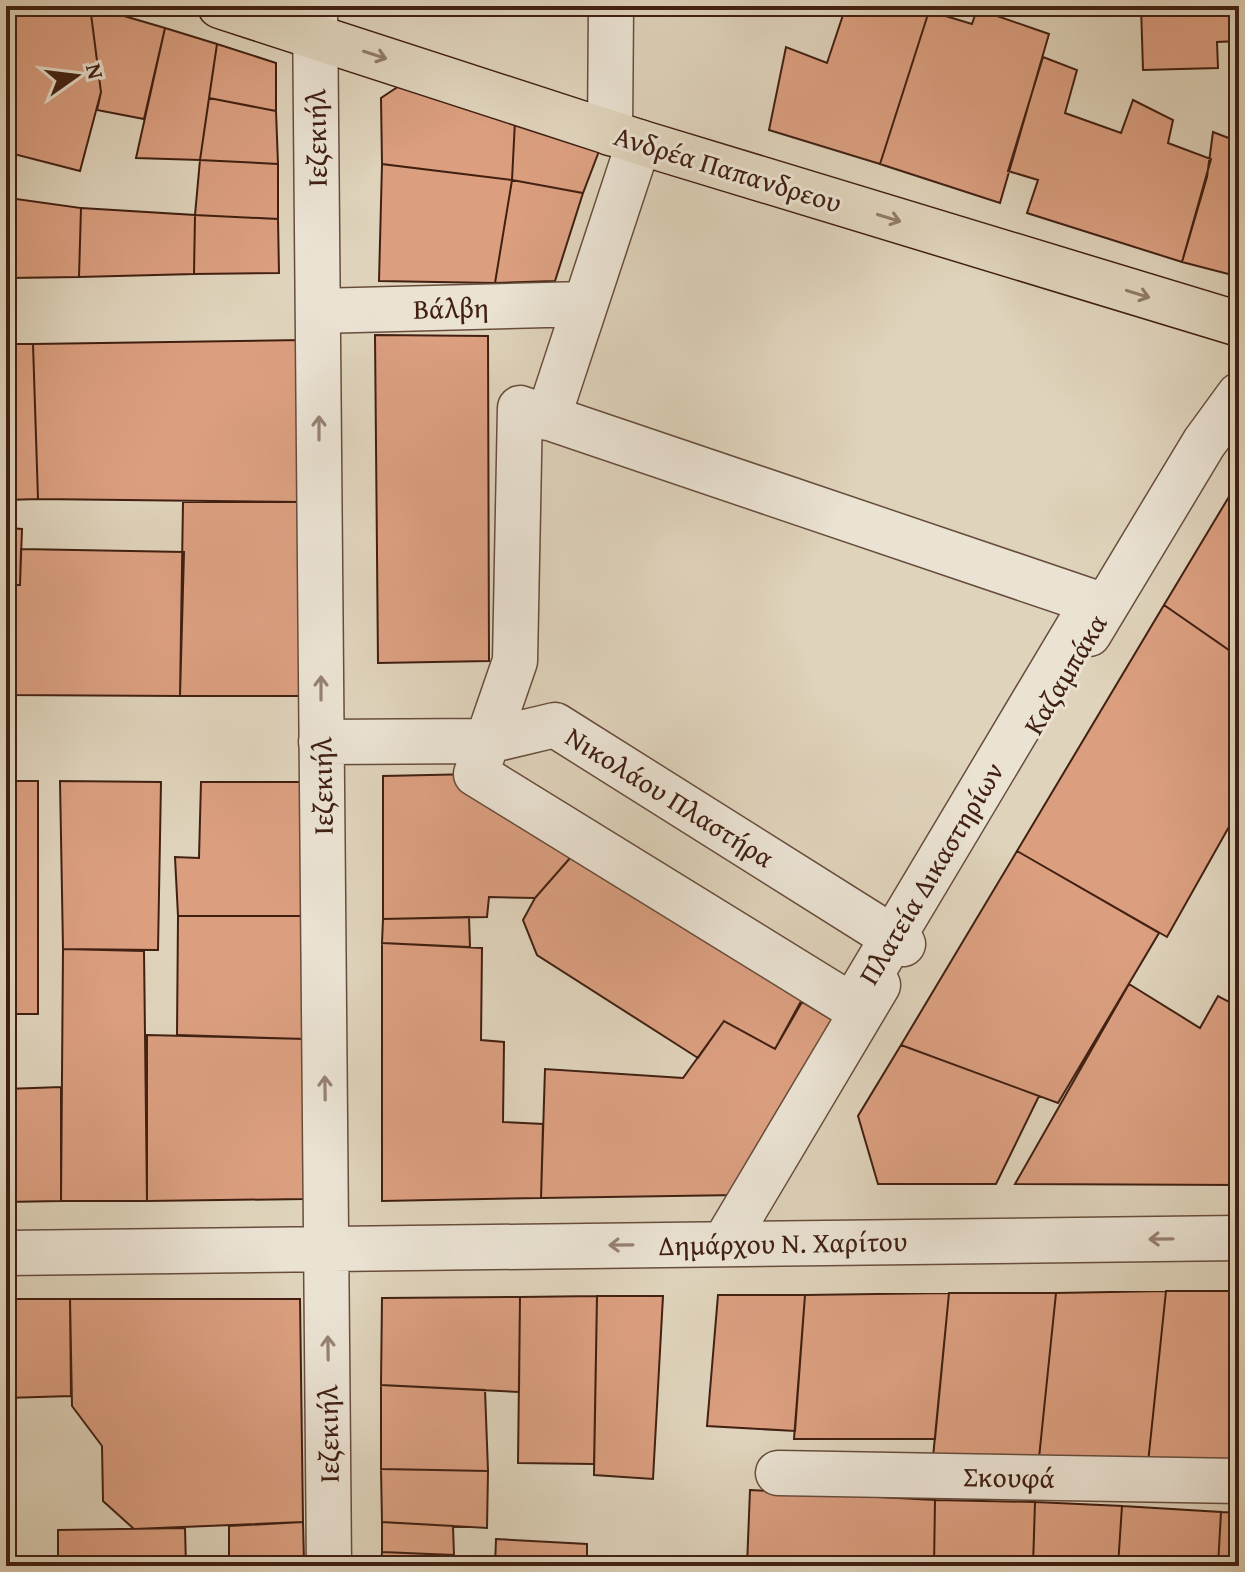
<svg xmlns="http://www.w3.org/2000/svg" width="1245" height="1572" font-family="'Gentium Book Plus',serif">
  <style>
    .building { fill: #db9f80; stroke: #412012; stroke-width: 2 }
    .lines { fill: none; stroke-linecap: round; stroke-linejoin: round }
    .minor-casing { stroke: #684d3c; stroke-width: 47 }
    .major-casing { stroke: #412012; stroke-width: 47 }
    .minor { stroke: #eae2d3; stroke-width: 44 }
    .major { stroke: #dfd3bb; stroke-width: 44 }
    .oneway { stroke: #907a66 }
    .oneway2 { stroke: #968172 }
    .labels { text-anchor: middle; stroke-width: 6; stroke-linejoin: round; paint-order: stroke }
    .street-label { font-size: 28px; fill: #412012; stroke: #eae2d3 }
  </style>
  <rect width="100%" height="100%" fill="#dfd3bb"/>
  <filter id="stains"><feTurbulence type="fractalNoise" baseFrequency=".0025" numOctaves="4"/><feColorMatrix values="0 0 0 0 .2 0 0 0 0 .09 0 0 0 0 .02 0 0 0 .5 -.17"/></filter>
  <radialGradient id="worn" r=".72"><stop offset=".6" stop-color="#630" stop-opacity="0"/><stop offset="1" stop-color="#630" stop-opacity=".3"/></radialGradient>
  <path class="building" d="M6,6H90L101,92L80,171L6,152Z
    M90,6L165,28L144,119L97,110L101,92Z
    M846,6H914L929,11L880,164L769,130L786,47L827,63Z
    M965,6H1017L1015,13Z
    M1141,6H1239V41L1217,42L1218,68L1143,70Z
    M977,9L1049,34L1000,203L880,164L929,11L972,24Z
    M165,28L217,44L200,160L136,158Z
    M217,44L276,63V111L209,98Z
    M1043,57L1077,70L1065,113L1121,133L1133,100L1173,120L1168,143L1211,159L1182,262L1027,213L1038,180L1008,171Z
    M399,86L515,121L512,180L382,164L381,98Z
    M209,98L276,111L278,164L200,160Z
    M515,121L601,146L583,193L512,180Z
    M1213,132L1239,142L1236,276L1182,262L1207,177Z
    M200,160L278,164V219L195,215Z
    M382,164L512,180L495,283L379,281Z
    M512,180L583,193L555,281L495,283Z
    M9,198L81,208L79,277L9,278Z
    M9,198V278H6V199Z
    M81,208L195,215L194,274L79,277Z
    M195,215L278,219L279,273L194,274Z
    M375,335L488,336L489,661L378,663Z
    M303,340L304,502L38,499L33,344Z
    M6,344H33L38,499L6,500Z
    M1239,480V657L1164,605Z
    M183,502H304V696H180Z
    M6,528L22,529L20,585H6Z
    M21,549L184,552L180,696L6,695V585H20Z
    M1164,605L1239,657V809L1167,937L1017,851Z
    M476,774L585,841L535,898L489,897L487,917L383,919V776Z
    M6,781H38V1014H6Z
    M60,781L161,782L158,950L63,949Z
    M201,782H308L309,916H178L175,857L199,858Z
    M585,841L812,981L775,1049L724,1021L698,1058L537,955L523,920L535,898Z
    M1017,851L1159,933L1058,1103L901,1045Z
    M178,916H309L306,1039L177,1035Z
    M469,917L470,947L382,943L383,919Z
    M382,943L482,948L481,1040L504,1042L503,1122L543,1124L541,1198L382,1201Z
    M63,949L144,951L147,1201H61Z
    M1129,984L1200,1028L1218,996L1239,1007V1185L1015,1184Z
    M802,1002L841,1025L738,1195L541,1198L545,1069L683,1078L724,1021L775,1049Z
    M147,1035L306,1039L305,1199L147,1201Z
    M901,1045L1039,1096L996,1184H878L858,1116Z
    M61,1087V1201L6,1202V1089Z
    M1166,1291L1148,1463L1039,1458L1056,1293Z
    M1166,1291H1239V1467L1148,1463Z
    M949,1293L935,1439H794L805,1295Z
    M949,1293H1056L1039,1458L933,1457Z
    M718,1295H805L795,1431L707,1426Z
    M597,1296L594,1464L518,1463L520,1297Z
    M597,1296H663L653,1479L594,1475Z
    M520,1297L519,1392L381,1385L382,1298Z
    M6,1299H70L71,1396L6,1398Z
    M70,1299H300L303,1522L134,1529L103,1501L102,1446L72,1406Z
    M381,1385L485,1390L488,1471L381,1469Z
    M6,1456H11L13,1566H6Z
    M381,1469L488,1471L487,1528L382,1522Z
    M750,1490L935,1500L934,1566H747Z
    M935,1500L1035,1502L1033,1566H934Z
    M1035,1502L1122,1506L1118,1566H1033Z
    M1122,1506L1221,1512L1218,1566H1118Z
    M1221,1512L1239,1513V1566H1218Z
    M303,1522L304,1561L229,1562V1526Z
    M382,1522L453,1526L454,1555L382,1552Z
    M185,1528L186,1566H58V1530Z
    M496,1539L587,1544V1566H495Z
    M382,1552L495,1557V1566H381Z
    M645,1559L747,1561V1566H645Z
    M645,1559V1566H587V1560Z
    M304,1561V1566H216L215,1562H229Z"/>
  <g class="lines">
    <g class="minor-casing">
      <path id="minor" d="M315,6L329,1566
        M610,133L611,6
        M318,311L584,304
        M520,408L1093,602L852,1006L476,774L515,661Z
        M548,418L639,142
        M1089,634L1204,443L1239,395
        M321,742L488,741L555,725L903,944
        M724,1244L878,985
        M6,1253L1239,1238
        M778,1473L1239,1481"/>
    </g>
    <g class="major-casing">
      <path id="major" d="M220,6L639,142L1239,324"/>
    </g>
    <use href="#minor" class="minor"/>
    <use href="#major" class="major"/>
  </g>
  <defs><path id="oneway-shaft" d="M-6 0H5M1.5-3L5.5 0L1.5 3" fill="none" stroke-width="1.6" stroke-linecap="round" stroke-linejoin="round" transform="scale(2)"/></defs>
  <g class="oneway">
    <use href="#oneway-shaft" transform="translate(375 55) rotate(18)"/>
    <use href="#oneway-shaft" transform="translate(889 218) rotate(17)"/>
    <use href="#oneway-shaft" transform="translate(1138 294) rotate(17)"/>
  </g>
  <g class="oneway2">
    <use href="#oneway-shaft" transform="translate(319 428) rotate(-90)"/>
    <use href="#oneway-shaft" transform="translate(321 688) rotate(-90)"/>
    <use href="#oneway-shaft" transform="translate(325 1088) rotate(-91)"/>
    <use href="#oneway-shaft" transform="translate(1161 1239) rotate(179)"/>
    <use href="#oneway-shaft" transform="translate(621 1245) rotate(179)"/>
    <use href="#oneway-shaft" transform="translate(328 1348) rotate(-91)"/>
  </g>
  <g class="labels">
    <g class="street-label">
      <text transform="translate(316 138) rotate(-91)" y="10">Ιεζεκιήλ</text>
      <text transform="translate(728 169) rotate(17)" y="10">Ανδρέα Παπανδρεου</text>
      <text transform="translate(451 308) rotate(-1)" y="10">Βάλβη</text>
      <text transform="translate(1065 674) rotate(-59)" y="10">Καζαμπάκα</text>
      <text transform="translate(322 786) rotate(-91)" y="10">Ιεζεκιήλ</text>
      <text transform="translate(670 797) rotate(32)" y="10">Νικολάου Πλαστήρα</text>
      <text transform="translate(931 873) rotate(-59)" y="10">Πλατεία Δικαστηρίων</text>
      <text transform="translate(783 1243) rotate(-1)" y="10">Δημάρχου Ν. Χαρίτου</text>
      <text transform="translate(328 1434) rotate(-91)" y="10">Ιεζεκιήλ</text>
      <text transform="translate(1009 1477) rotate(1)" y="10">Σκουφά</text>
    </g>
  </g>
  <rect width="1245" height="1572" fill="none" stroke="#dfd3bb" stroke-width="32"/>
  <rect x="8" y="8" width="1229" height="1556" fill="none" stroke="#412012" stroke-width="4"/>
  <rect x="16" y="16" width="1213" height="1540" fill="none" stroke="#412012" stroke-width="2"/>
  <g transform="translate(76 76) rotate(76)" stroke="#eae2d3" stroke-width="6" paint-order="stroke">
  <path d="M0-6L14 30L0 20L-14 30Z" fill="#412012"/>
  <text y="-12" font-size="22" font-weight="bold" text-anchor="middle" fill="#412012">N</text>
  </g>
  <rect width="100%" height="100%" filter="url(#stains)"/>
  <rect width="100%" height="100%" fill="url(#worn)"/>
</svg>
